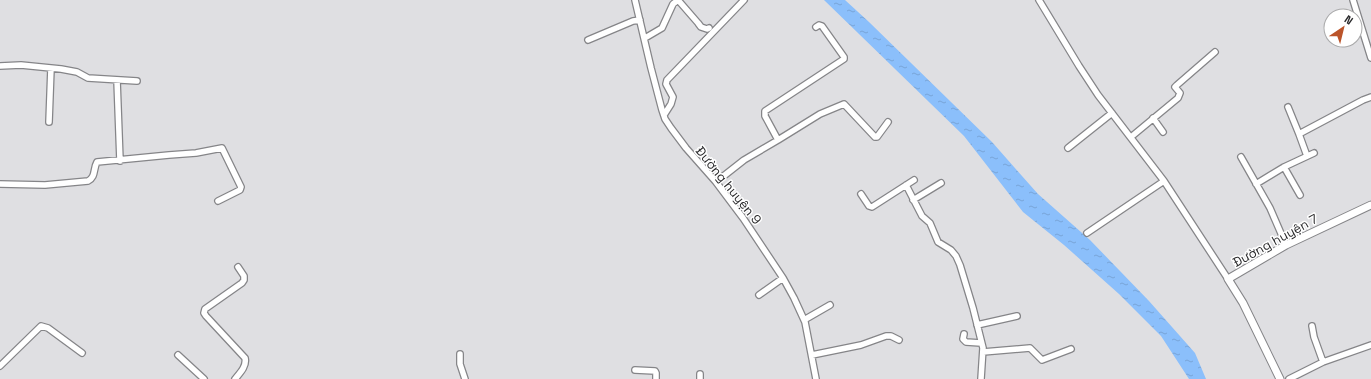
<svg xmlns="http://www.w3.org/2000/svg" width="1371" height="379" font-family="'Space Grotesk',sans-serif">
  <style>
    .water { fill: url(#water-ripples) }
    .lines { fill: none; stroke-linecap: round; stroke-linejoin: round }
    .minor-casing { stroke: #858588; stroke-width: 8 }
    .major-casing { stroke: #858588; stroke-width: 9 }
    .minor { stroke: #fff; stroke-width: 5.5 }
    .major { stroke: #fff; stroke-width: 7 }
    .labels { text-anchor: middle; stroke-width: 3; stroke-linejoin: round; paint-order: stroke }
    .street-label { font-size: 13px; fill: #2a2a2c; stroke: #fff }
  </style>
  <defs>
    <pattern id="water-ripples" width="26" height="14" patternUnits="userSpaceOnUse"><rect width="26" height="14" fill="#8bbffb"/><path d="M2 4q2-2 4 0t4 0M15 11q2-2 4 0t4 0" fill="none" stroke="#78a4d7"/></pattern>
  </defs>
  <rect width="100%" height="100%" fill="#dfdfe2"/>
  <path class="water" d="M824,0H845L869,22L992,142L1038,194L1090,240L1149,301L1195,353L1206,379H1189L1161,336L1119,294L1064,245L1023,212L964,136Z"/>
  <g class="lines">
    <g class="minor-casing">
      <path id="minor" d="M635,0L651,68L662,110L665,119L671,128L686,148L716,182L743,218L783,278L794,298L805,322L816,379
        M678,0L698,23L701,27L707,29L709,28
        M1039,0L1079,66L1098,95L1164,181L1228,279
        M1353,0L1371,58
        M645,38L662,28L673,4L678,0
        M588,40L633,21L640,20
        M0,66L21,65L61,69L77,72L88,78L137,81
        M117,80L120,161
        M1288,107L1299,134L1307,156
        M664,115L671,104L673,97L666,84L667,80L744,0
        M1153,118L1163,132
        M49,122L51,68
        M1299,134L1363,100L1371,97
        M1131,137L1178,98L1180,93L1175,87L1177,85L1215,52
        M778,140L820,114L844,104L875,137H877L888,122
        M1068,148L1112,113
        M1241,157L1270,208L1286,245
        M1284,167L1300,195
        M716,182L744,160L778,140L765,116V111L844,59V57L822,26L819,25L816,27
        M0,184L45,185L88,181C96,177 93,169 97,162L169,155L196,153L222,148L241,187L240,190L218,201
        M1256,184L1284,167L1314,153
        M906,185L922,216L930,223L938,242L951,250L956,256L960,265L973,308L983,348L981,379
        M861,194L869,206L872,207L914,180
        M913,200L941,183
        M1087,233L1164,181
        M759,295L783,278
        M804,320L830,305
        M977,325L1017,316
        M1312,326L1314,337L1323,362
        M964,334L963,339L966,342L981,343
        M983,352L1030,348L1042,360L1071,349
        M460,354V364L465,379
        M178,355L204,379
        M812,355L861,345L886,336H891L899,340
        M0,366L41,326L48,328L82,353
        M635,370L655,371L656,373V379
        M235,379C240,373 247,366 245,358L206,316L204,313L205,309L242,283L244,280V276L238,267
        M700,379V374
        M1289,379L1323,362L1371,345"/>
    </g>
    <g class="major-casing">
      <path id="major" d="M1280,379L1243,303L1228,279L1286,245L1371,205"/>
    </g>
    <use href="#minor" class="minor"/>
    <use href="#major" class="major"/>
  </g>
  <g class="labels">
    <g class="street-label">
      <text transform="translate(729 185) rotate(51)" y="5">Đường huyện 9</text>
      <text transform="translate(1275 240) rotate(-29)" y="5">Đường huyện 7</text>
    </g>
  </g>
  <g transform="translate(1343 28) rotate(35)"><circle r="19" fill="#ffffff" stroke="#aaaaab"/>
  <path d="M0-3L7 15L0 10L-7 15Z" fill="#bb542a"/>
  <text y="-6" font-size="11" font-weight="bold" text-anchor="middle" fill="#2a2a2c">N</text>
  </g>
</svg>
